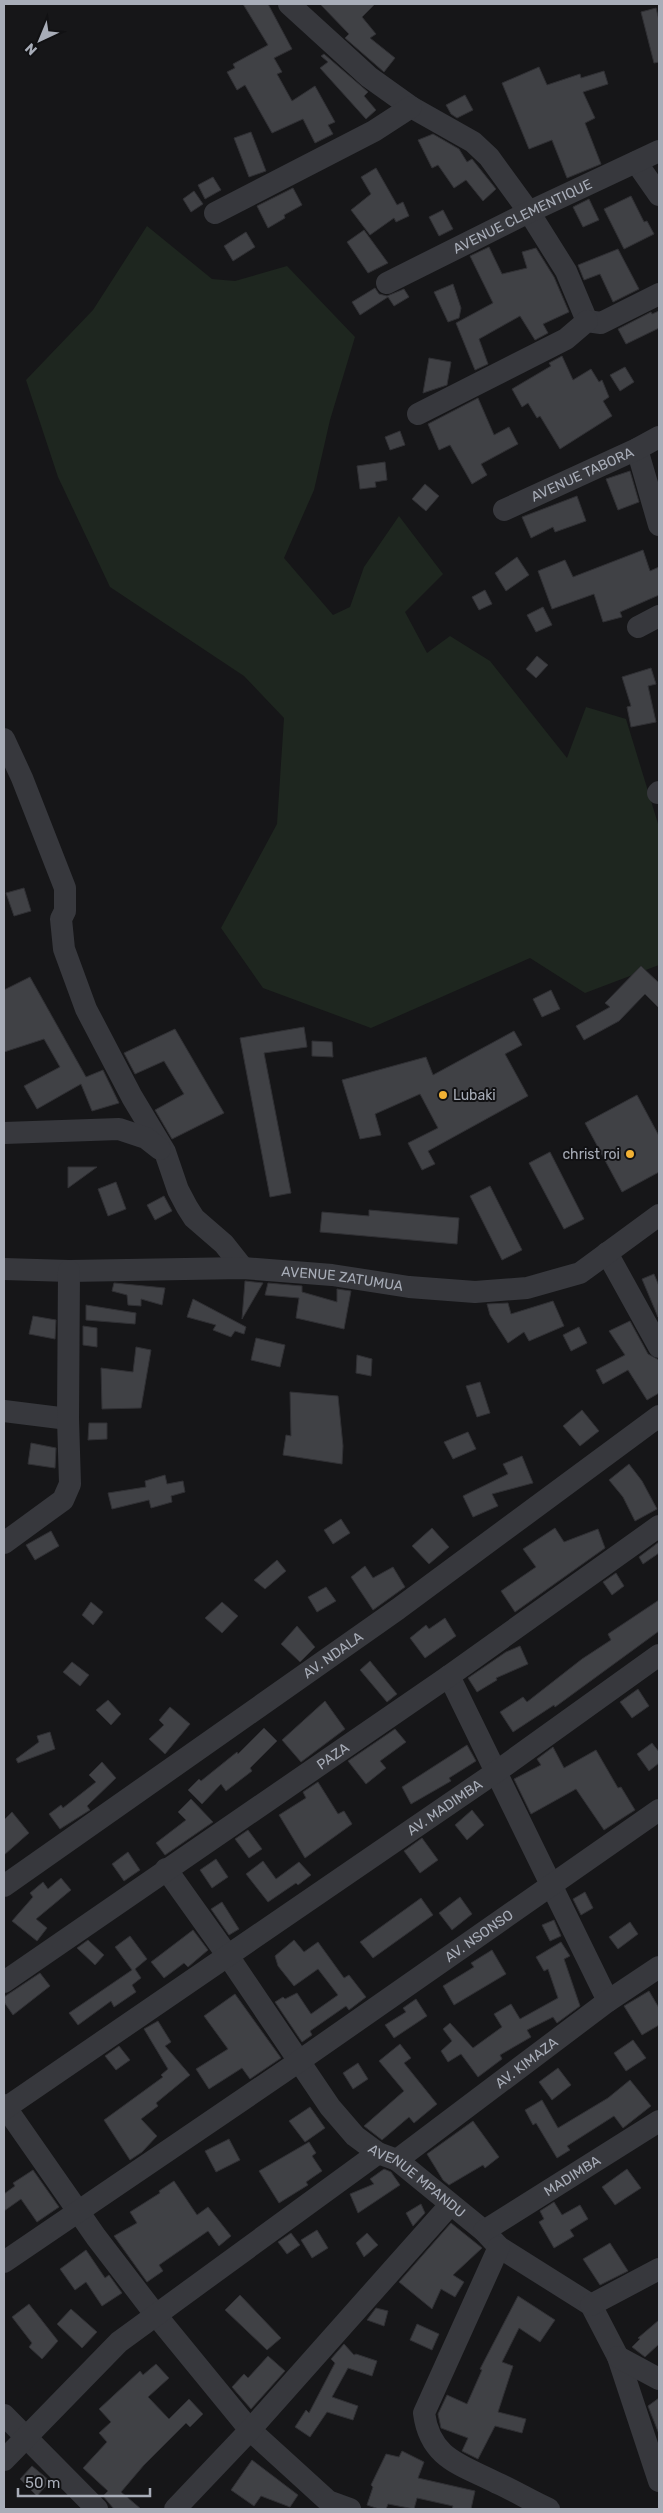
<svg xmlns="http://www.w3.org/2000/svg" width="663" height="2513" font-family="Rubik,sans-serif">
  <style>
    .green { fill: #1e261f }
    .building { fill: #404145; stroke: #303034 }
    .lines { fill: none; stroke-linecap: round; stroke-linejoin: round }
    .minor { stroke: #37383d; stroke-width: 22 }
    .poi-dot { fill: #f2b134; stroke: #111113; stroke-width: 2 }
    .labels { text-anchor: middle; stroke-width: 4; stroke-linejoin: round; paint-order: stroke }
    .street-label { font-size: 14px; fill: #a8adb8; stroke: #111113 }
    .poi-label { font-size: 14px; fill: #a8adb8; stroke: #111113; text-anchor: start }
  </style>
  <rect width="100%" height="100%" fill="#161618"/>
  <path class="green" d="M147,226L212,279L235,281L287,266L355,337L330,420L314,490L284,558L333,615L350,607L364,567L399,516L443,574L405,612L427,653L450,636L490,661L567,758L586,707L626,719L659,827V965L585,993L530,958L371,1028L263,988L221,928L277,824L284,718L244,676L110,587L58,477L26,380L93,310Z"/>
  <path class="building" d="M243,4H268L292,49L274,58L282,72L277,74L292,101L315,86L335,122L328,125L333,134L315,143L303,119L272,133L245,85L237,90L227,72L235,68L233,64L268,45Z
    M320,4H375L362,17L376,34L370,38L395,58L384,72L345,38L349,34Z
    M656,8L659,20V62L654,63L641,12Z
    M324,54L368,92L364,96L376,110L366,119L320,68L328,62L321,56Z
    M539,67L547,85L580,74L581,78L604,71L608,84L583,92L595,118L585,123L601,164L567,178L552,140L529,149L502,83Z
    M465,95L473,110L457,118L451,114L446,105Z
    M251,132L266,171L249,177L234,138Z
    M433,134L459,149L467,162L472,159L496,189L483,201L466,180L454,188L438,165L432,168L418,140Z
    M376,168L397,205L403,202L409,216L396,222L394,218L370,235L351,210L371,194L361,177Z
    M213,177L221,190L205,199L198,185Z
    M293,188L302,205L284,215L285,218L268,228L257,206Z
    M194,191L203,204L191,212L183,199Z
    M631,196L644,222L647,221L654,234L624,249L604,209Z
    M589,199L599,220L583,227L573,207Z
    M443,210L453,229L439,236L429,217Z
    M364,230L388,263L368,273L347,242Z
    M246,232L255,247L233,261L224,246Z
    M489,247L502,274L527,268L522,252L536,248L554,277L569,312L543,324L548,333L535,340L520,316L479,339L488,364L475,370L456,323L493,303L470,256Z
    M618,249L639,289L613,302L600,274L584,280L578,265Z
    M453,284L461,308L459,318L448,322L434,292Z
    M375,288L379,294L387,296L404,289L409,297L394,306L388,297L360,315L352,302Z
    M659,311V328L626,344L618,329L651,312L652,314Z
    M562,356L573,380L591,369L599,382L602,380L609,397L603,401L612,416L560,449L540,416L537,418L528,403L522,407L512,389L551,366L549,363Z
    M429,358L451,362L447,385L423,393Z
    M625,367L634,382L620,391L610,375Z
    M478,398L494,435L509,427L518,444L481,464L487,475L472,484L450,445L439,450L428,424Z
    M400,431L405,445L390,450L385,437Z
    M385,462L387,480L375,482L376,487L360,489L357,466Z
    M630,471L639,502L618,510L606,479Z
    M425,484L439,496L426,511L412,499Z
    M577,496L586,521L555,532L553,527L531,538L522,517Z
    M643,550L650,571L659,567V595L620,612L622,617L603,622L594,594L552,609L538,571L565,560L573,577Z
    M517,557L529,575L506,591L495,573Z
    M485,590L492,604L479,610L472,597Z
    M543,607L552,625L536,632L527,615Z
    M537,656L548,665L536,678L526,669Z
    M651,668L656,684L648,686L656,722L631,727L627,707L631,706L622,677Z
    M24,888L31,911L14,916L6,893Z
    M641,966L659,983V1008L645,994L619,1021L584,1040L576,1026L610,1007L605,1003Z
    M30,977L86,1077L103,1070L119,1103L92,1111L81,1084L37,1109L24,1086L60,1067L44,1039L4,1052V990Z
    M551,990L560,1009L542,1017L533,999Z
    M304,1027L307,1047L264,1053L291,1193L270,1197L240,1038Z
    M175,1029L224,1113L172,1139L155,1110L184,1094L164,1061L135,1074L124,1053Z
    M514,1031L522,1045L505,1054L528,1096L428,1151L435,1164L422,1170L408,1143L438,1128L420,1094L375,1114L381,1135L360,1139L342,1080L426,1057L433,1075Z
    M312,1041L332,1042L333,1057L312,1056Z
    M637,1095L659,1136V1172L622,1192L585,1123Z
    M550,1152L584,1219L564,1229L529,1163Z
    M68,1167H97L68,1188Z
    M116,1182L126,1209L108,1216L98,1189Z
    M490,1186L522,1250L502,1260L470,1196Z
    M164,1196L172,1211L155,1220L147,1205Z
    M369,1210L459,1218L457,1244L320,1232L322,1212L369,1216Z
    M654,1274L659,1286L658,1317L642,1279Z
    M245,1281L263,1283L242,1319Z
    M114,1283L165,1288L162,1305L141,1299V1306L128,1305L127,1295L112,1291Z
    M268,1283L302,1286V1292L337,1302V1289L351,1291L344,1329L296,1318L299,1298L265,1295Z
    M193,1299L246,1327L244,1334L235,1331L231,1337L213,1330L216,1325L187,1317Z
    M553,1301L564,1326L529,1341L524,1332L508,1343L490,1315L487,1304L508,1303L511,1314Z
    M86,1305L136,1313L135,1324L86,1320Z
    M33,1316L56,1320L55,1339L29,1334Z
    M630,1321L648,1354L659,1360V1393L647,1400L628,1370L603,1384L596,1370L625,1355L609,1331Z
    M83,1326L97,1328V1347L83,1345Z
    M579,1327L587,1343L571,1351L563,1335Z
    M256,1338L285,1345L280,1367L251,1360Z
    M136,1347L151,1350L141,1408L102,1409L101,1368L133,1372Z
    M357,1355L372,1359L371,1376L356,1373Z
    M480,1382L490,1413L477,1417L466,1386Z
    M290,1392L338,1396L343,1446L342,1464L283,1455L286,1435L291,1436Z
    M582,1410L599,1431L580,1446L563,1426Z
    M89,1423H107V1439L88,1440Z
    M468,1432L476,1449L453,1459L444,1442Z
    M31,1443L56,1448L55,1468L28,1464Z
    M522,1456L533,1483L492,1494L498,1506L473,1517L463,1496L508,1474L503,1464Z
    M629,1464L642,1481L657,1509L635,1521L623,1497L609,1480Z
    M165,1475L167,1484L183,1481L185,1492L171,1496L172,1502L151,1508L149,1500L112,1509L108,1493L146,1487L145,1481Z
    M341,1519L350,1533L333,1544L324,1530Z
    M432,1528L449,1547L429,1564L412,1546Z
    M555,1528L564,1542L598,1529L605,1548L515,1612L501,1591L536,1567L523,1549Z
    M51,1531L59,1546L35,1560L26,1545Z
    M659,1542V1553L643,1564L639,1557Z
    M277,1560L286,1571L265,1589L254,1580Z
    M365,1566L373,1578L393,1567L405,1587L373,1610L351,1577Z
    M616,1573L624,1586L612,1595L603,1582Z
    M326,1587L336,1601L317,1612L308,1597Z
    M659,1600V1631L555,1707L554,1705L513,1732L500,1712L523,1697L527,1702L582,1659L611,1640L608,1634Z
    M91,1602L103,1612L93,1625L82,1615Z
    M222,1602L238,1616L222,1633L205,1618Z
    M445,1618L456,1636L425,1658L410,1638L426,1625L429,1629Z
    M297,1626L315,1647L300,1662L281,1644Z
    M520,1646L528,1664L496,1678L497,1680L477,1692L468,1678L506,1652Z
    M370,1661L397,1694L387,1702L360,1670Z
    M72,1662L89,1675L80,1686L63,1672Z
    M638,1689L649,1706L632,1718L620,1702Z
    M108,1700L121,1714L111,1725L96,1710Z
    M325,1701L345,1729L301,1762L282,1740Z
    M170,1707L190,1724L165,1754L149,1739L164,1725L159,1720Z
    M264,1728L277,1741L250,1768L252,1771L226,1791L221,1784L202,1804L188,1790L199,1779L201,1781L237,1752L238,1754Z
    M395,1729L406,1742L380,1761L386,1768L366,1784L348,1761Z
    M50,1732L55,1749L18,1763L16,1759L39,1742L37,1736Z
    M652,1743L659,1752V1763L649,1771L637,1754Z
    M467,1745L476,1761L449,1778L451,1781L411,1804L402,1787Z
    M553,1747L564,1768L596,1750L618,1788L621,1787L635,1810L604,1830L576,1789L531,1814L514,1779L541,1765L537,1759Z
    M102,1762L116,1778L87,1806L90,1810L60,1829L49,1814L61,1805L63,1808L96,1782L89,1775Z
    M318,1782L338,1814L344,1811L352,1824L305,1858L279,1815L306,1798L303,1792Z
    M191,1799L213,1822L165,1855L156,1843L186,1820L178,1812Z
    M472,1810L484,1825L467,1840L455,1825Z
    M12,1812L29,1833L4,1855V1820Z
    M248,1830L262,1849L249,1858L235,1839Z
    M422,1838L438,1860L420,1873L404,1851Z
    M128,1852L140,1870L124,1881L112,1864Z
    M216,1859L228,1877L212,1888L200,1870Z
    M263,1861L276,1879L299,1862L311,1875L298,1885L296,1883L268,1902L246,1874Z
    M61,1878L71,1890L36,1919L47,1928L37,1941L12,1921L33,1897L30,1893L43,1882L48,1889Z
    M585,1892L593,1908L581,1915L573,1899Z
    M460,1897L472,1914L452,1930L439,1913Z
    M421,1898L433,1915L373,1958L360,1942Z
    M222,1902L239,1929L229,1935L211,1909Z
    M554,1920L561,1936L550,1941L542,1925Z
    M630,1922L638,1934L618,1949L609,1937Z
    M193,1930L208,1950L188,1967L184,1963L164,1978L151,1962Z
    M130,1936L147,1959L135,1969L141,1978L132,1985L136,1992L114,2007L111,2001L78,2025L69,2013L132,1970L115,1947Z
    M88,1940L104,1955L95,1965L77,1948Z
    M294,1940L304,1952L318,1942L344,1978L349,1975L366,1997L349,2010L346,2006L310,2031L312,2035L302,2042L275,2002L283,1997L285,1999L297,1993L311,2014L338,1995L318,1969L294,1986L278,1966L275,1956Z
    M561,1942L570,1956L564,1959L580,2006L557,2023L553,2017L527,2030L531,2037L500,2055L502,2059L478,2077L461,2054L448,2062L441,2051L452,2041L443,2029L450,2023L473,2048L502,2027L494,2014L511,2004L520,2019L558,1998L548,1969L544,1971L536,1957Z
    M492,1950L506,1974L454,2005L443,1986L474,1967L471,1963Z
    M40,1973L50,1986L13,2015L4,2002V1997Z
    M649,1991L659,2008V2025L642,2035L624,2006Z
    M235,1994L281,2058L250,2079L242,2068L209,2089L196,2069L228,2049L204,2016Z
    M416,1999L427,2016L394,2038L385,2025L406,2012L403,2008Z
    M158,2021L171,2042L165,2046L190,2075L156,2103L158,2106L141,2119L157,2136L142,2152L130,2160L104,2120L163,2077L161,2075L168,2069L144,2029Z
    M633,2040L646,2058L626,2071L614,2053Z
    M400,2044L411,2058L404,2063L437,2104L414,2123L409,2117L382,2140L364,2126L404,2091L379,2061Z
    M119,2046L130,2060L116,2070L105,2056Z
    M358,2063L368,2079L353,2089L343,2073Z
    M558,2068L571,2085L552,2100L539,2082Z
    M630,2080L651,2106L623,2128L614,2116L567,2146L570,2150L557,2158L536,2123L533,2125L525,2110L542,2100L558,2128L608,2098Z
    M310,2107L325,2128L305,2142L289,2121Z
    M473,2121L499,2157L485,2168L483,2165L449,2185L443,2180L427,2154Z
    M229,2139L240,2160L216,2172L205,2151Z
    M309,2142L316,2153L312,2156L322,2171L306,2182L308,2185L279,2203L259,2171Z
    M384,2169L391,2172L400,2185L358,2213L350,2194L374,2184L370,2179Z
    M627,2169L641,2188L615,2205L602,2187Z
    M33,2170L59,2207L37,2222L21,2199L4,2211V2194L15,2186L13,2183Z
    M174,2181L197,2215L208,2207L231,2236L219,2246L208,2231L159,2265L163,2271L147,2282L114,2236L137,2223L130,2212L160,2193L159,2191Z
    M554,2202L562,2215L580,2205L588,2219L570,2230L574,2236L554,2248L539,2222L544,2219L540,2211Z
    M421,2204L425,2213L413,2226L406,2213Z
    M451,2223L482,2248L453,2275L464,2282L455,2297L441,2289L432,2309L399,2282Z
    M317,2230L328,2248L312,2258L301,2240Z
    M291,2233L300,2245L287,2254L278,2242Z
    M367,2233L378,2245L364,2257L356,2243Z
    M610,2243L628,2271L600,2285L583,2259Z
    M86,2250L105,2278L109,2275L122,2293L102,2306L86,2282L75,2290L60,2269Z
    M240,2295L281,2338L267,2350L225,2310Z
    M518,2296L555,2320L540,2342L519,2328L502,2362L513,2366L498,2412L526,2419L522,2433L495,2426L478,2459L462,2451L468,2438L441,2428L438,2414L447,2395L467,2404L482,2370L480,2369Z
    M29,2304L58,2341L42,2359L29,2347L32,2343L12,2317Z
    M376,2308L388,2311L384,2326L367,2320Z
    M71,2309L97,2332L82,2348L57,2324Z
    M659,2320V2344L645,2357L632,2347L640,2339L638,2338Z
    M417,2324L439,2334L432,2350L410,2340Z
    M344,2344L354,2355L356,2354L377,2361L372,2376L348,2368L332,2397L358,2406L353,2420L327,2412L310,2437L295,2427L306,2410L309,2413L335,2363L331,2359Z
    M268,2356L285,2371L251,2409L232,2387L244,2374L248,2378Z
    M156,2364L169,2378L148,2397L169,2419L189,2399L203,2414L190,2427L186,2423L144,2465L121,2492L141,2509H114L103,2496L108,2491L83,2468L107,2442L99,2433L111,2422L99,2409L140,2371L143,2375Z
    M659,2398V2434L648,2406Z
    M402,2451L424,2462L418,2478L475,2491L471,2509H452L453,2506L417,2498L414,2509L388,2504L386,2509H379L367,2505L373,2487L371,2485L386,2454L399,2457Z
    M252,2460L298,2495L290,2507L261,2496L254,2506L231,2490Z
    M32,2466L50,2481L37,2496L20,2479Z"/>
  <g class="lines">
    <g class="minor">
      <path d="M289,4L369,77L411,107L473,142L489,157L529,212L566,271L587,321"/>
      <path d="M636,162L659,195"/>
      <path d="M215,213L374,131L411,107"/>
      <path id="s1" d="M387,283L529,212L659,151"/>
      <path d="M587,321L601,323L659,294"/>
      <path d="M418,414L566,339L587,321"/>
      <path d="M637,449L659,525"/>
      <path id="s2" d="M504,510L637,449L659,437"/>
      <path d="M638,627L659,616"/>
      <path d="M4,739L22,778L65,888V911L61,919L64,949L86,1009L132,1097L165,1152L178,1190L187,1207L194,1218L224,1244L243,1268"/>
      <path d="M658,793L659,792"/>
      <path d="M4,1133L119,1129L146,1138L160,1149"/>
      <path d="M607,1253L659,1347"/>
      <path id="s3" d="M4,1269L69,1271L243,1268L332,1275L409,1287L475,1292L527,1288L580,1273L659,1215"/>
      <path d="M4,1411L68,1419"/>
      <path d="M4,1543L63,1500L70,1484L68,1419L69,1271"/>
      <path d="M449,1676L608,2001"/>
      <path id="s4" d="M166,1869L228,1956L330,2107L355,2136L378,2153L397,2160L484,2231L499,2247L591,2305L618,2357L659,2481"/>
      <path id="s5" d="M4,1886L398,1609L659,1416"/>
      <path id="s6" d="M4,1982L449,1676L659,1526"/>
      <path d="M4,2105L96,2237L155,2314L250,2430L328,2501L350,2509"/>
      <path id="s7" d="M4,2109L496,1772L659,1655"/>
      <path id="s8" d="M397,2160L608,2001L659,1967"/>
      <path id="s9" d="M484,2231L659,2121"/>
      <path d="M499,2247L424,2413C430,2459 462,2465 497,2483C515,2491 531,2501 549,2509"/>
      <path id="s10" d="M4,2262L298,2062L659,1810"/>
      <path d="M591,2305L659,2269"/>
      <path d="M618,2357L659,2379"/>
      <path d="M4,2415L97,2509"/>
      <path d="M4,2460L119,2342L378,2153"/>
      <path d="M175,2509L250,2430L450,2205"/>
    </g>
  </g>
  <g class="poi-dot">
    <circle cx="443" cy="1095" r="5"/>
    <circle cx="630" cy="1154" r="5"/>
  </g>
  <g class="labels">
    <g class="street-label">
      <text dy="5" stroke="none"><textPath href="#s1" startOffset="151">AVENUE CLEMENTIQUE</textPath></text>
      <text dy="5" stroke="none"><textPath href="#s2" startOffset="86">AVENUE TABORA</textPath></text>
      <text dy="5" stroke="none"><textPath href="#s3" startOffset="339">AVENUE ZATUMUA</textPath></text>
      <text dy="5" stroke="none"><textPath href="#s5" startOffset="402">AV. NDALA</textPath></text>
      <text dy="5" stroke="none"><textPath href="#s6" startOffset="399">PAZA</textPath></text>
      <text dy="5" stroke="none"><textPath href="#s7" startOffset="534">AV. MADIMBA</textPath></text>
      <text dy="5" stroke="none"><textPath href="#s10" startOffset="576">AV. NSONSO</textPath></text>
      <text dy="5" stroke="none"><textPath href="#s8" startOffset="162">AV. KIMAZA</textPath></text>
      <text dy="5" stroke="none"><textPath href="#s9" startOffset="104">MADIMBA</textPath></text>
      <text dy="5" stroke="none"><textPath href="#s4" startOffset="404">AVENUE MPANDU</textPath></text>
    </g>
    <g class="poi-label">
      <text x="453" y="1100">Lubaki</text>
      <text x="620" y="1159" text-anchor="end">christ roi</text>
    </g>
  </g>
  <rect width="663" height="2513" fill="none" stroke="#a8adb8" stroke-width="10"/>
  <g transform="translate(40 40) rotate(224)" stroke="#111113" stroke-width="4" paint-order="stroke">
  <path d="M0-4L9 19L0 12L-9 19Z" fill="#a8adb8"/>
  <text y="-8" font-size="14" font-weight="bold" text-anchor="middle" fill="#a8adb8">N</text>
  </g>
  <path d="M18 2488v8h132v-8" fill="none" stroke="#a8adb8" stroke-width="2.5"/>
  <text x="25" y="2488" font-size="15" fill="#a8adb8" stroke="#111113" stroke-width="4" paint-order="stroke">50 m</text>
</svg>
